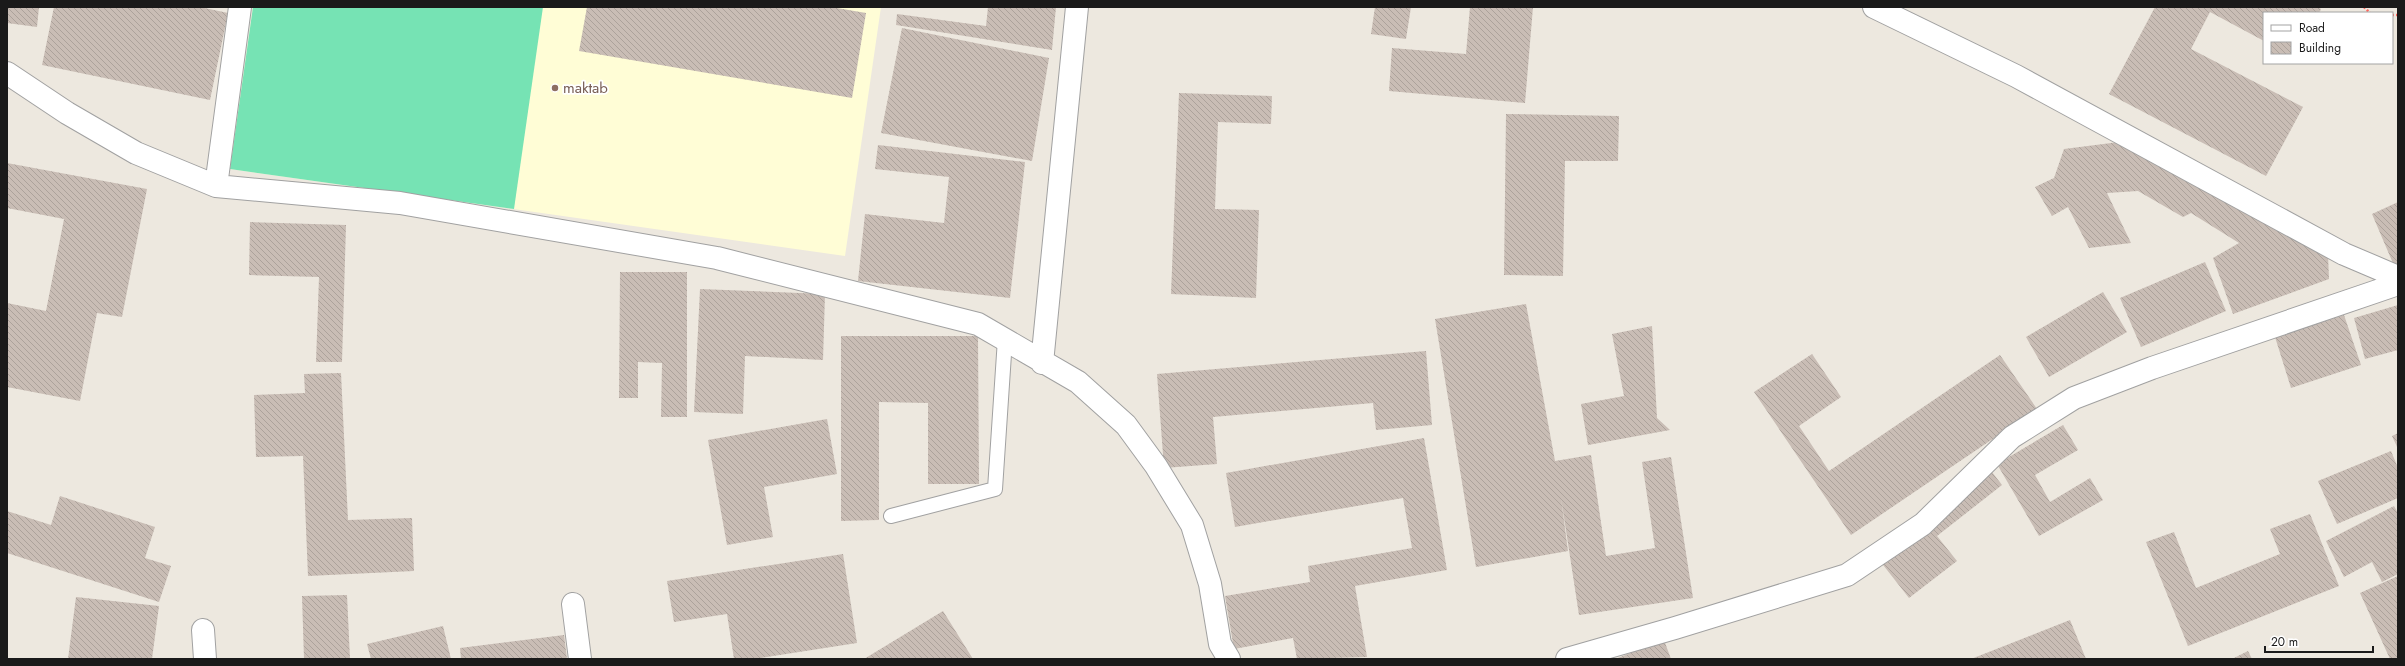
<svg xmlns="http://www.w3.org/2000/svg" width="2405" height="666" font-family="Jost,sans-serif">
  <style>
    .education { fill: #fffdd6 }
    .pitch { fill: #76e3b4 }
    .building { fill: url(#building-back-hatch) }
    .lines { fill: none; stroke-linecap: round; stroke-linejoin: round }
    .service-casing { stroke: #a1a1a1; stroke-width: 16 }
    .minor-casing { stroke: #a1a1a1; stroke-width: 24 }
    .path { stroke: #ff675e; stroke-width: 2.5; stroke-dasharray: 2 2; stroke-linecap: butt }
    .service { stroke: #fff; stroke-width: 14 }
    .minor { stroke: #fff; stroke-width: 22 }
    .education-dot { fill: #8d6e63; stroke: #fff; stroke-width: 1.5 }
    .labels { text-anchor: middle; stroke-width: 3.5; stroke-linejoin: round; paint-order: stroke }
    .education-label { font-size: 15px; fill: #785e54; stroke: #fff; text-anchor: start }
  </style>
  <defs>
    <pattern id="building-back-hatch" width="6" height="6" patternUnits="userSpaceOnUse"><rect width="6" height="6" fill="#c9bdb5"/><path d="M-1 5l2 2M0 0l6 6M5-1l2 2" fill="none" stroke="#aca29b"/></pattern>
  </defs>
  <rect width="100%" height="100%" fill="#ede8df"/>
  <path class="education" d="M253,7H881L845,256L230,169Z"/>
  <path class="pitch" d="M253,7H543L514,209L230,169Z"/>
  <path class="building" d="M7,7H39L37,27L7,23Z
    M54,7H200L228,13L210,100L42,65Z
    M587,7H831L866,13L852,98L579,51Z
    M988,7H1056L1052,50L896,25L897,14L986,26Z
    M1375,7H1411L1406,39L1371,34Z
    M1470,7H1533L1525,103L1389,91L1392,48L1466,54Z
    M2155,7H2318L2321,9L2319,13H2264V41L2210,12L2191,49L2303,107L2266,176L2109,94Z
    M902,28L1049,58L1032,161L881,133Z
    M1179,93L1272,96L1271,124L1218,122L1215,209L1259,210L1256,298L1171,294Z
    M1506,114L1619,116L1618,161H1565L1563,276L1504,275Z
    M2127,141L2328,255L2329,279L2233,314L2213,258L2239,243L2191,213L2183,217L2138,191L2107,193L2131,243L2089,248L2068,207L2052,216L2035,187L2054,178L2064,149Z
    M878,145L1025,162L1010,298L858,281L865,214L944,223L949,177L875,169Z
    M7,163L147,189L122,317L97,313L80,401L7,387V303L46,311L64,219L7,208Z
    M2398,202V267L2395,268L2372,214Z
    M250,222L346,225L342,362H316L319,277L249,275Z
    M2205,262L2226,311L2141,347L2120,298Z
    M620,272H687V417H661L662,363L638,362V398H619Z
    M700,289L825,294L823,360L745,356L743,414L694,412Z
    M2103,292L2127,332L2049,377L2026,337Z
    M1526,304L1555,461L1591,455L1606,556L1655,548L1642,462L1671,457L1693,598L1579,615L1561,498L1568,551L1476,567L1435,319Z
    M2398,305V350L2365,359L2354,318Z
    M2344,315L2361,365L2291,388L2275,337Z
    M1652,326L1657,418L1670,430L1588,445L1581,404L1624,396L1612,334Z
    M841,336H978L979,484H928V403L879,402V520L841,521Z
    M1426,351L1432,425L1376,430L1373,403L1213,417L1217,464L1164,468L1157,374Z
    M1812,354L1841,397L1799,426L1829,471L2000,355L2037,409L1851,535L1754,392Z
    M341,373L348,520L412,518L414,571L308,576L303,456L256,457L254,395L305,393L304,374Z
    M827,419L837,474L764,487L773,537L727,545L708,440Z
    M2063,425L2078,450L2035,475L2050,502L2090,478L2103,500L2039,536L1997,464Z
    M2398,433V449L2392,436Z
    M1424,438L1447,570L1355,586L1367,657L1297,659L1293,638L1234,649L1225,596L1310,582L1308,566L1412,548L1403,498L1235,527L1226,473Z
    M2391,451L2398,468V498L2337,524L2318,481Z
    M1992,472L2002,485L1937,536L1957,561L1909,598L1880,561Z
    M60,496L155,527L145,558L171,566L159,602L7,553V511L51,525Z
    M2394,506L2398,513V574L2382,582L2372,562L2344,577L2326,541Z
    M2310,514L2339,586L2188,646L2146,542L2174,532L2196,588L2280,554L2270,529Z
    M843,554L857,643L754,659H734L727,614L674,622L667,581Z
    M2398,576V659H2390L2360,593Z
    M347,595L350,659H304L302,596Z
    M76,597L159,606L152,659H68Z
    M943,611L973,659H864Z
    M2070,620L2086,659H1971Z
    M443,626L451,659H371L367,644Z
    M564,635L567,659H461L460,648Z
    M1664,640L1671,659H1615Z
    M2248,651L2252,659H2232Z"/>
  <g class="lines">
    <g class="service-casing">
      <path id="service" d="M891,516L995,489L1005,339"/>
    </g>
    <g class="minor-casing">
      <path id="minor" d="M1874,7L2016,76L2344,254L2398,277
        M7,73L67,113L136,153L216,186L400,203L717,258L978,324L1078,382L1126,425L1156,466L1192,525L1210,584L1220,644L1229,659
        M216,186L240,7
        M1042,363L1077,7
        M573,604L580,659
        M203,630L205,659
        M1567,659L1675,628L1847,575L1923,524L2012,437L2074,398L2152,368L2398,284"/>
    </g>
    <path class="path" d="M2364,7L2370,13
      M2392,15H2398"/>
    <use href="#service" class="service"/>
    <use href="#minor" class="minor"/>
  </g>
  <circle class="education-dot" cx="555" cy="88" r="4"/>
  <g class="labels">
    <g class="education-label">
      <text x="563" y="93">maktab</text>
    </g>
  </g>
  <rect width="2405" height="666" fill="none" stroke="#1a1a1a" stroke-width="16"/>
  <rect x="2263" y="12" width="130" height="52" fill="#ffffff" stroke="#a3a3a3"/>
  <rect x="2271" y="25" width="20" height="6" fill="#ffffff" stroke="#a3a3a3"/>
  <text x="2299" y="32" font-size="12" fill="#1a1a1a">Road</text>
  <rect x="2271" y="42" width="20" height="12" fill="url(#building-back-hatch)" stroke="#a3a3a3"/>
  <text x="2299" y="52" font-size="12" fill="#1a1a1a">Building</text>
  <path d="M2265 646v6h108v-6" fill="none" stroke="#1a1a1a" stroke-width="2"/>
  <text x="2271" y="646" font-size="12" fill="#1a1a1a" stroke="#ffffff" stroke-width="3" paint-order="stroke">20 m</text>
</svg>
